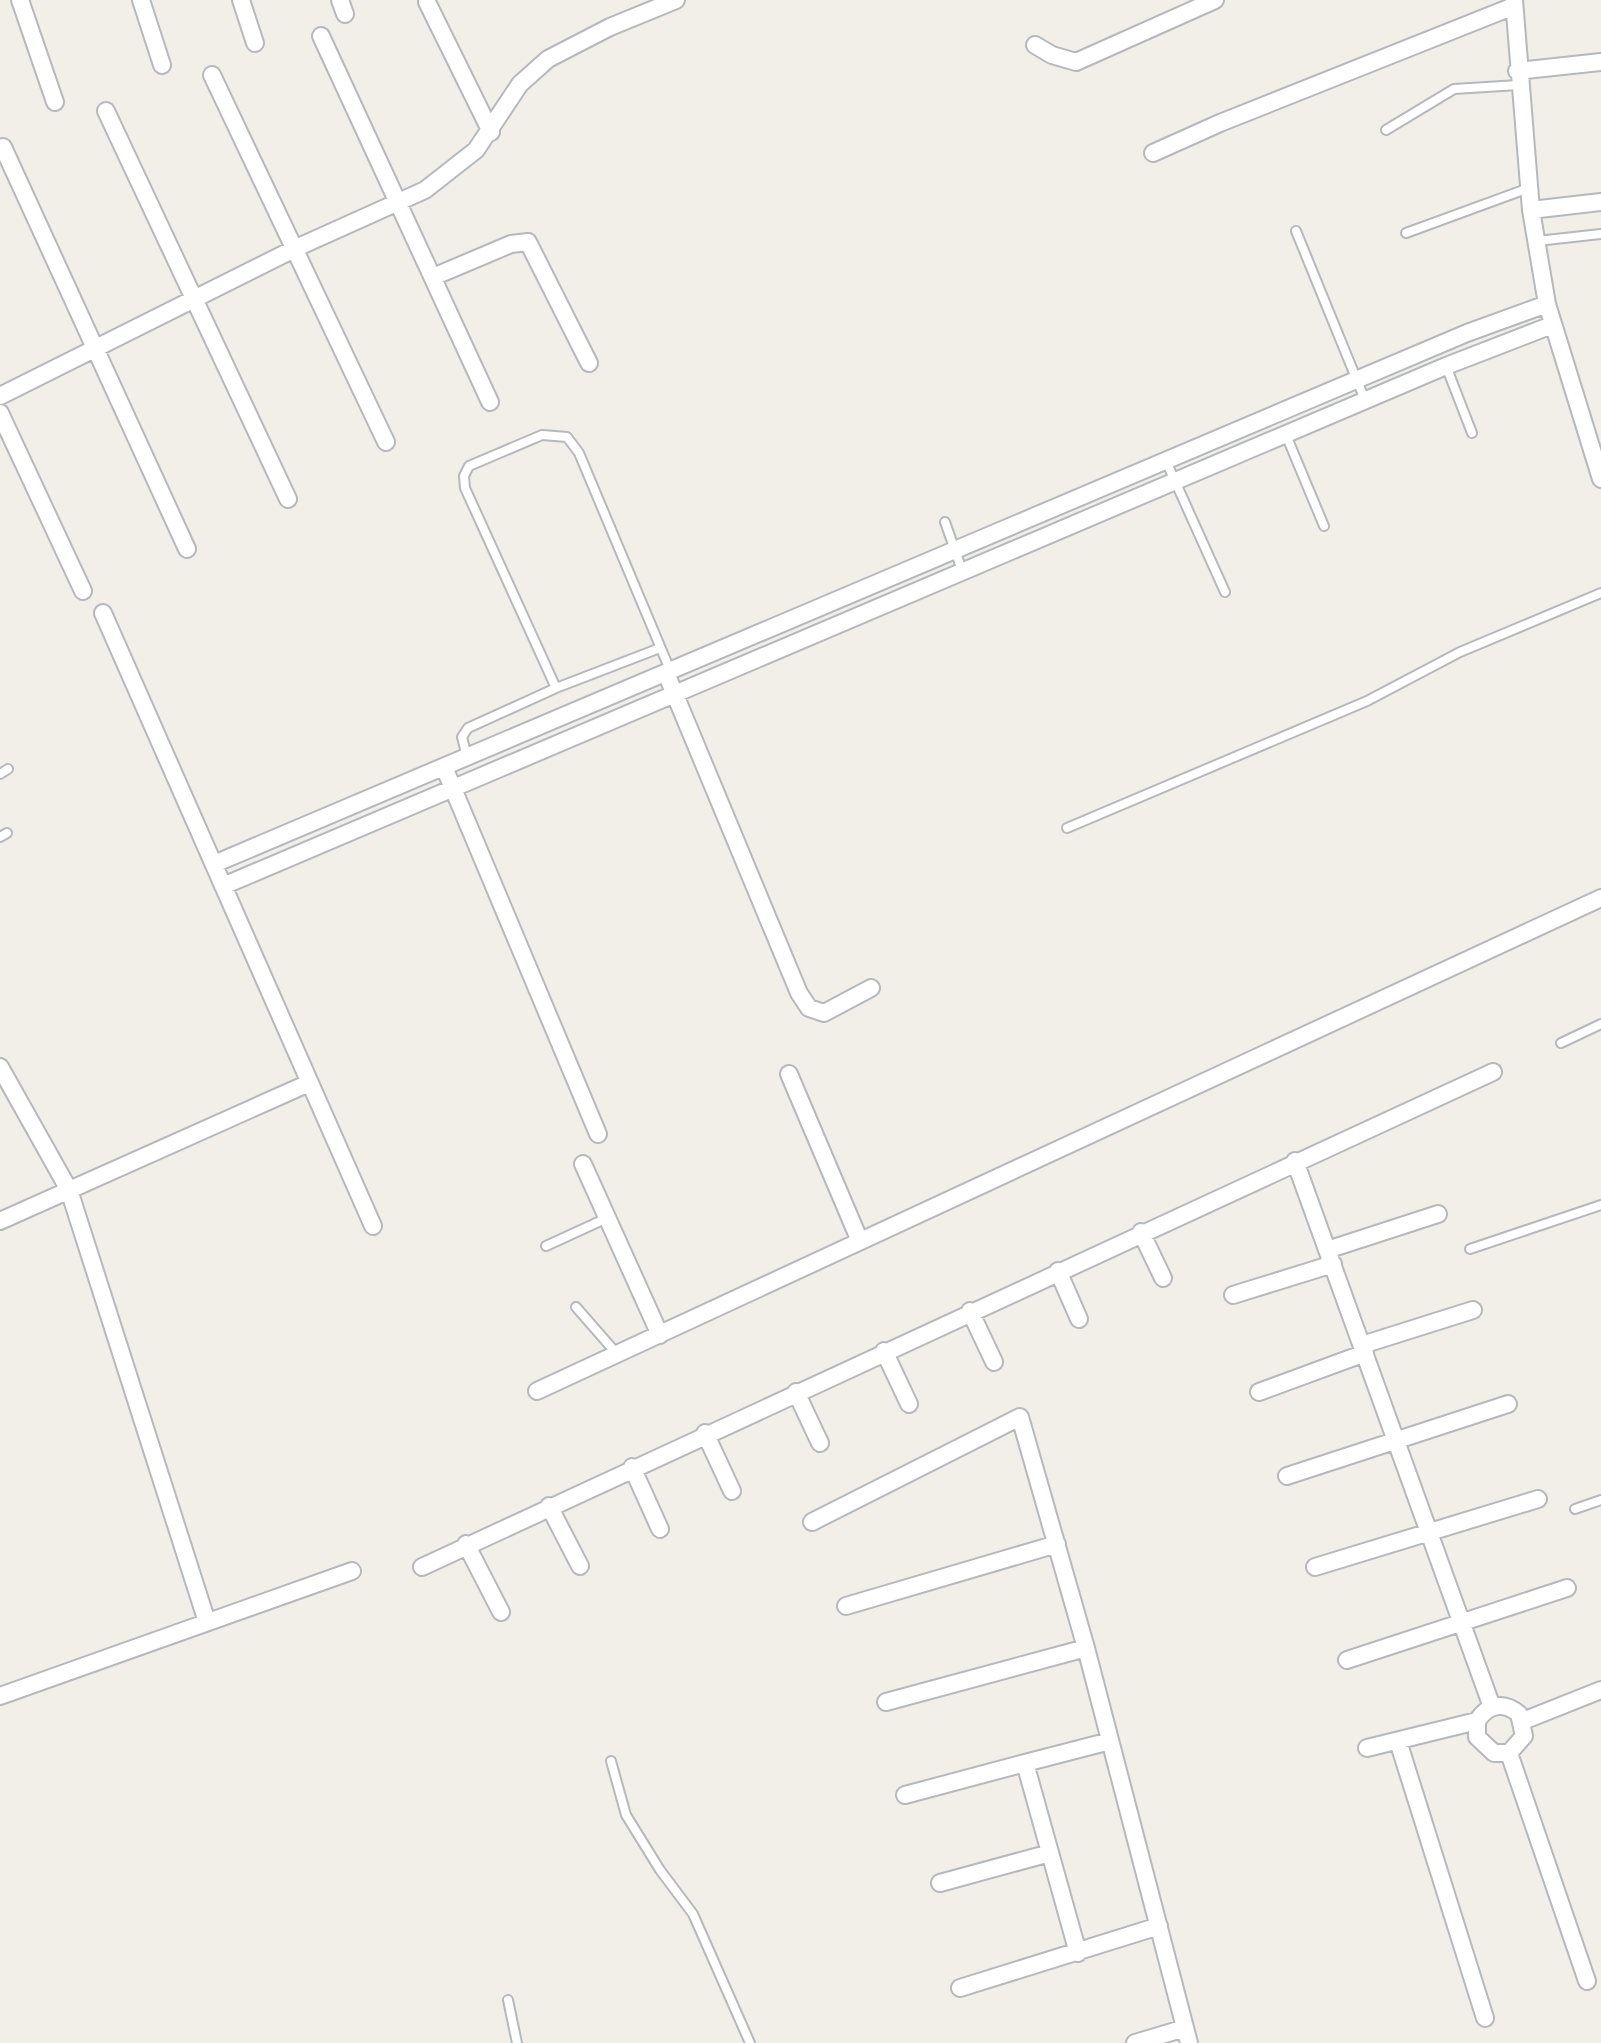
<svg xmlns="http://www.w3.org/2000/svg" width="1601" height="2043" font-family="'Archivo Narrow',sans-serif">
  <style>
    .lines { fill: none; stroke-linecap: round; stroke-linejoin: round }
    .service-casing { stroke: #b5b8bc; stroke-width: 12 }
    .minor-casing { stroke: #b5b8bc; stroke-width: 20 }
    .service { stroke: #fff; stroke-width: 8 }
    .minor { stroke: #fff; stroke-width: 16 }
  </style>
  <rect width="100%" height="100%" fill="#f1efe8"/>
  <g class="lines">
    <g class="service-casing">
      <path id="service" d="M1386,130L1454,89L1518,85
        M1296,231L1365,400
        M1406,233L1529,188
        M1537,241L1601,234
        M1446,366L1472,433
        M1286,435L1324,526
        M1166,461L1225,592
        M945,522L963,573
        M556,688L660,648
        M467,757L462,737L468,728L556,688L465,488L464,476L469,466L542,435L567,437L579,453L670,670
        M0,774L8,769
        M1067,828L1367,701L1460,652L1601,593
        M0,837L7,833
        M1561,1043L1601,1024
        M546,1246L607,1218
        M1470,1249L1601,1205
        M576,1307L617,1354
        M1575,1509L1601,1500
        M611,1761L626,1815L660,1870L693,1914L750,2043
        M508,2000L517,2043"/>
    </g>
    <g class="minor-casing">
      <path id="minor" d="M20,0L55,102
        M141,0L162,65
        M241,0L255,43
        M340,0L345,14
        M1514,0L1531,210L1547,304L1601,479
        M427,2L491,132
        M321,36L490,402
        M1035,45L1052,55L1076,62L1215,0
        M1517,71L1601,62
        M212,75L386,442
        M106,111L288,499
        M3,147L187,549
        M1153,153L1220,123L1514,6
        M1531,210L1601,202
        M433,277L511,244L528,242L589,363
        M0,396L296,248L425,190L476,150L520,84L548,59L610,27L676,0
        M0,413L83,591
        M103,613L373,1226
        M666,673L799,993L809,1008L824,1013L871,988
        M444,767L598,1134
        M214,864L1467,333L1547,304
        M223,886L1446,366L1552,325
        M0,1067L69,1190L207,1622
        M789,1074L859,1239
        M1295,1161L1492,1707
        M583,1164L660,1335
        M0,1221L309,1083
        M1141,1232L1163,1278
        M1327,1250L1438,1214
        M1058,1271L1079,1319
        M1233,1295L1333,1264
        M970,1311L994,1362
        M1362,1345L1473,1310
        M884,1351L909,1404
        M537,1391L1601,898
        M796,1392L820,1443
        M1259,1392L1365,1353
        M705,1433L732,1491
        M632,1467L660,1529
        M1287,1476L1508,1404
        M549,1506L580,1566
        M812,1522L1020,1417L1086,1648L1189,2043
        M466,1544L501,1612
        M422,1567L1493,1072
        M1315,1567L1538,1499
        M846,1606L1057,1544
        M1347,1660L1567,1588
        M0,1696L352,1571
        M886,1702L1086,1648
        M1523,1721L1601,1690
        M1398,1741L1485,2018
        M1367,1748L1477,1721C1488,1704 1504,1701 1519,1714L1524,1736L1509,1753H1494L1477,1737V1721
        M1509,1753L1587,1981
        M1025,1763L1110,1741
        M905,1795L1025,1763L1078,1953
        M940,1883L1050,1853
        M960,1988L1159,1926
        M1135,2043L1185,2028"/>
    </g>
    <use href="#service" class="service"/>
    <use href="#minor" class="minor"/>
  </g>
</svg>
